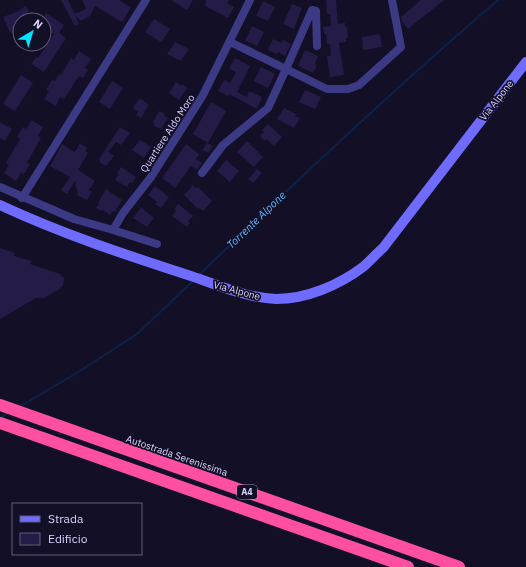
<svg xmlns="http://www.w3.org/2000/svg" width="526" height="567" font-family="'IBM Plex Sans',sans-serif">
  <style>
    .lines { fill: none; stroke-linecap: round; stroke-linejoin: round }
    .stream { stroke: #0c2248; stroke-width: 2 }
    .building { fill: #241b47 }
    .minor { stroke: #3d3a85; stroke-width: 8 }
    .secondary { stroke: #6f6bff; stroke-width: 10 }
    .motorway { stroke: #ff4fa3; stroke-width: 12 }
    .labels { text-anchor: middle; stroke-width: 3.5; stroke-linejoin: round; paint-order: stroke }
    .shield { fill: #130f26; stroke: #9e99be; stroke-width: 1 }
    .shield-label { font-size: 9px; font-weight: bold; fill: #d9d4ff }
    .street-label { font-size: 10px; fill: #d9d4ff; stroke: #130f26 }
    .water-label { font-size: 11px; font-style: italic; fill: #62b6ff; stroke: #130f26 }
  </style>
  <rect width="100%" height="100%" fill="#130f26"/>
  <g class="lines">
    <path class="stream" d="M198,276C296,181 395,88 498,0
      M19,407L75,374L137,334L194,280
      M0,418L8,413"/>
  </g>
  <path class="building" d="M61,0H68L79,24L75,26Z
    M82,0H119L131,8L122,22L95,6L90,16L81,21L74,14L86,9Z
    M171,0H193L187,10Z
    M206,0H229L227,3L234,7L228,18L205,6Z
    M326,0H336L338,24L345,23V27H347L348,38H346V42L339,43L344,75L330,77L327,56H331L330,44H327L326,34H324L323,27L331,26L330,14H327Z
    M421,0H444L408,29L402,21L401,17Z
    M263,1L275,7L268,21L256,16Z
    M292,4L302,8L294,29L283,24Z
    M26,6L29,12L18,18L20,23V30L10,33L3,17L16,12Z
    M46,13L64,25L59,33L66,38L44,72L31,64L36,57L38,58L54,34L44,27V17Z
    M154,19L170,29L161,42L145,32Z
    M252,26L264,32L257,46L245,41Z
    M380,34L382,47L363,50L362,37Z
    M273,39L281,43L283,40L291,44L285,56L278,52L277,54L268,50Z
    M175,42L189,49L181,61L167,54Z
    M305,50L318,56L315,64L317,65L313,73L298,66Z
    M79,51L91,59L85,68L88,70L83,78L79,76L64,99L60,97L56,106L44,99L49,91L46,90L52,80L55,81L59,74L61,75L71,58L74,60Z
    M235,58L250,66L237,92L247,97L249,91L262,97L257,109L229,94L228,96L218,91L224,80L230,83L236,72L229,69Z
    M261,67L275,74L268,88L254,81Z
    M21,75L33,83L15,111L3,104Z
    M112,81L123,88L110,109L99,102Z
    M176,82L181,86L182,84L187,88L179,100L169,93Z
    M305,90L321,97L315,109L299,102Z
    M140,98L149,105L141,118L136,115L138,112L133,108Z
    M211,102L226,111L208,143L193,134Z
    M284,108L296,114L295,116L300,118L294,128L277,119Z
    M159,111L165,114L164,116L168,118L161,129L153,125L154,123L153,122Z
    M31,120L43,127L38,136L41,138L27,163L30,164L24,174L21,173L16,181L4,173L9,165L6,163L20,139L17,137L23,127L26,129Z
    M0,122L12,129L5,141L0,138Z
    M268,124L282,137L274,146L266,139L265,141L260,136L264,132L262,130Z
    M120,127L130,133L121,145L116,142L108,152L114,156L106,166L99,162L100,161L99,159Z
    M140,140L151,147L144,158L132,150Z
    M247,141L263,157L254,167L237,152Z
    M80,143L87,148L85,151L88,153L78,170L95,181L89,190L92,192L87,200L78,196L75,181L67,194L61,190L70,177L50,166L62,144L75,152Z
    M207,143L213,146L208,153L202,150Z
    M186,144L199,154L196,159L202,163L197,170L191,166L175,188L162,178Z
    M226,160L239,171L230,182L217,171Z
    M121,167L136,177L132,183L130,182L127,187L115,180L119,174L117,173Z
    M257,169L262,173L253,183L248,179Z
    M193,185L196,188L198,187L212,201L203,211L199,208L198,209L184,195Z
    M155,186L169,197L161,208L155,204L157,202L148,195Z
    M106,189L122,200L115,212L113,211L110,215L103,210L102,211L96,208L99,204L98,203Z
    M178,204L193,216L188,221L190,223L187,227L172,216L176,211L174,209Z
    M141,207L154,218L147,227L133,218Z
    M0,248L15,253L14,256L32,261L30,264L60,274L64,278L63,285L60,289L44,298H36L0,319Z"/>
  <g class="lines">
    <path class="minor" d="M317,46L316,11L312,10L286,69L327,89H348L359,85L401,47L392,0
      M202,173L223,145L268,108L286,69L230,42
      M0,187L74,219L113,230L157,244
      M22,198L146,0
      M113,230L123,213L151,177L203,95L250,0"/>
    <path class="secondary" d="M0,205C62,234 126,255 191,276C218,285 247,298 276,299C307,299 339,285 363,267C370,261 376,254 383,248L526,62"/>
    <path class="motorway" d="M0,405L459,567
      M0,423L408,567"/>
  </g>
  <g class="labels">
    <rect class="shield" x="237" y="485" width="20" height="14" rx="3"/>
    <g class="shield-label">
      <text x="247" y="495">A4</text>
    </g>
    <g class="street-label">
      <text transform="translate(496 100) rotate(-52)" y="4">Via Alpone</text>
      <text transform="translate(167 133) rotate(-57)" y="4">Quartiere Aldo Moro</text>
      <text transform="translate(237 290) rotate(15)" y="4">Via Alpone</text>
      <text transform="translate(177 455) rotate(19)" y="4">Autostrada Serenissima</text>
    </g>
    <g class="water-label">
      <text transform="translate(256 220) rotate(-44)" y="4">Torrente Alpone</text>
    </g>
  </g>
  <rect x="12" y="503" width="130" height="52" fill="#130f26" stroke="#625e7d"/>
  <rect x="20" y="516" width="20" height="6" fill="#6f6bff" stroke="#625e7d"/>
  <text x="48" y="523" font-size="12" fill="#d9d4ff">Strada</text>
  <rect x="20" y="533" width="20" height="12" fill="#241b47" stroke="#625e7d"/>
  <text x="48" y="543" font-size="12" fill="#d9d4ff">Edificio</text>
  <g transform="translate(32 32) rotate(38)"><circle r="19" fill="#130f26" stroke="#625e7d"/>
  <path d="M0-3L7 15L0 10L-7 15Z" fill="#00e5ff"/>
  <text y="-6" font-size="11" font-weight="bold" text-anchor="middle" fill="#d9d4ff">N</text>
  </g>
</svg>
